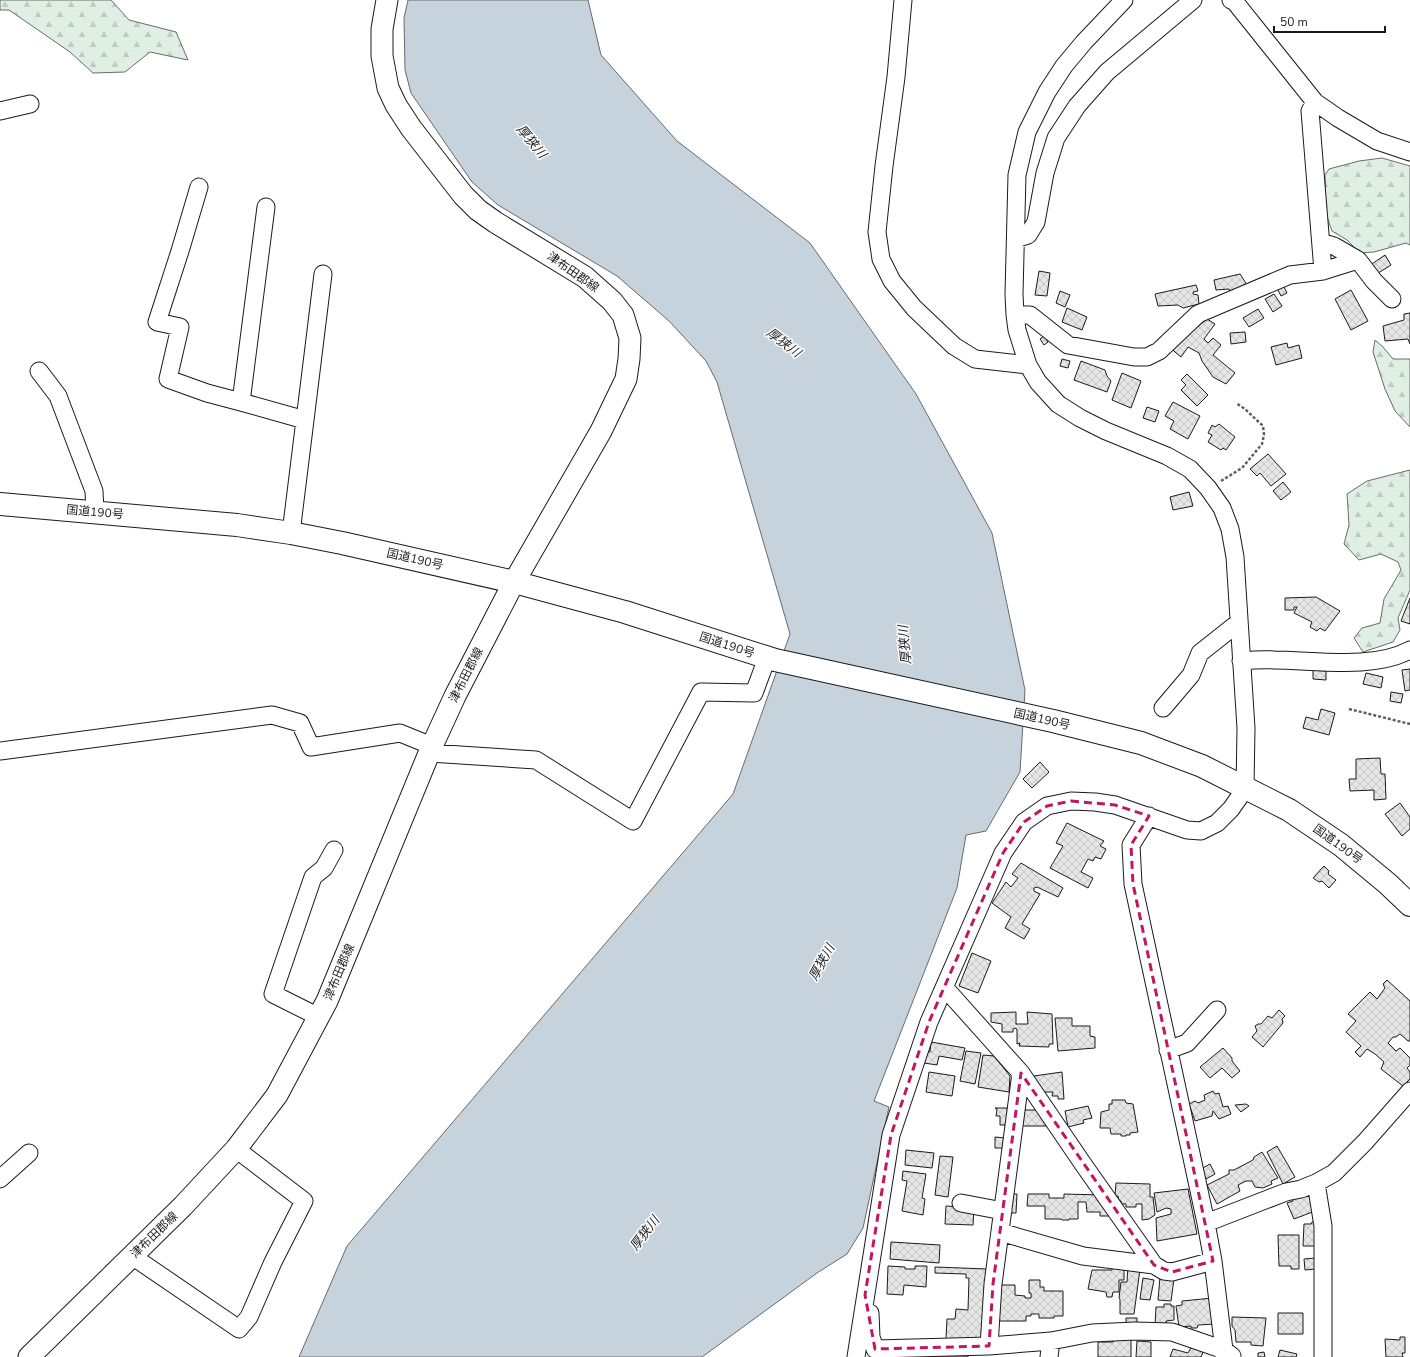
<svg xmlns="http://www.w3.org/2000/svg" width="1410" height="1357" font-family="'Nunito Sans','Noto Sans JP',sans-serif">
  <style>
    .forest { fill: url(#forest-firs); stroke: #6a6a6a }
    .water { fill: #c6d2dc; stroke: #6a6a6a }
    .building { fill: url(#building-cross-hatch); stroke: #1a1a1a }
    .lines { fill: none; stroke-linecap: round; stroke-linejoin: round }
    .minor-casing { stroke: #1a1a1a; stroke-width: 19 }
    .major-casing { stroke: #1a1a1a; stroke-width: 23 }
    .highway-casing { stroke: #1a1a1a; stroke-width: 24 }
    .path { stroke: #5f5f5f; stroke-width: 2.5; stroke-dasharray: 3 2; stroke-linecap: butt }
    .minor { stroke: #fff; stroke-width: 17 }
    .major { stroke: #fff; stroke-width: 21 }
    .highway { stroke: #fff; stroke-width: 22 }
    .marked { fill: none; stroke: #c2185b; stroke-width: 3; stroke-dasharray: 8 5; stroke-linejoin: round }
    .labels { text-anchor: middle; stroke-width: 3; stroke-linejoin: round; paint-order: stroke }
    .street-label { font-size: 12px; fill: #1a1a1a; stroke: #fff }
    .water-label { font-size: 13px; font-style: italic; fill: #1a1a1a; stroke: #fff }
  </style>
  <defs>
    <pattern id="forest-firs" width="22" height="20" patternUnits="userSpaceOnUse"><rect width="22" height="20" fill="#e0efe3"/><path d="M5 1l3.5 6h-7zM16 11l3.5 6h-7z" fill="#c0ccc2"/></pattern>
    <pattern id="building-cross-hatch" width="8" height="8" patternUnits="userSpaceOnUse"><rect width="8" height="8" fill="#e6e6e6"/><path d="M0 0l8 8M0 8l8-8" fill="none" stroke="#c5c5c5"/></pattern>
  </defs>
  <rect width="100%" height="100%" fill="#fff"/>
  <path class="forest" d="M0,0H111L129,20L176,32L188,60L150,52L125,72L93,73L70,52L9,10H0Z
    M1382,158L1410,166V245L1406,243L1374,252L1360,253L1347,240L1332,231L1326,214L1325,175L1329,169L1359,161Z
    M1375,340L1383,347L1393,359H1410V427L1395,411L1385,389L1373,352Z
    M1410,470V590L1398,618L1400,630L1393,642L1363,652L1354,638L1362,628L1380,623L1384,599L1401,570L1398,562L1381,554L1359,560L1344,544L1349,525L1347,494L1367,481Z"/>
  <path class="water" d="M408,0H588L601,55L677,141L810,243L916,394L992,533L1025,690L1020,772L986,831L966,835L957,888L874,1101L889,1107L863,1228L847,1254L817,1273L702,1357H299L347,1246L733,794L790,634L717,382L706,361L669,321L617,276L498,205L472,182L411,93L405,70L404,18Z"/>
  <path class="building" d="M1385,255L1391,265L1375,275L1369,266Z
    M1039,271L1050,273L1047,296L1035,295Z
    M1240,274L1249,288L1231,294L1229,289L1216,290L1214,280Z
    M1282,283L1287,293L1281,296L1276,286Z
    M1196,285L1198,291L1193,292V294L1198,295L1199,304L1183,308L1178,305L1158,306L1155,294Z
    M1351,290L1368,321L1351,330L1335,299Z
    M1060,291L1070,295L1065,307L1056,303Z
    M1274,294L1282,306L1273,312L1265,299Z
    M1067,308L1087,317L1082,330L1062,322Z
    M1258,309L1264,318L1249,327L1243,318Z
    M1410,313V344L1408,339L1385,341L1383,326L1404,320V314Z
    M1207,319L1215,324L1204,339L1208,343L1213,338L1221,345L1213,355L1235,373L1226,384L1213,377L1202,361L1199,353L1188,347L1181,357L1169,347L1181,340Z
    M1245,332L1246,342L1231,344L1230,333Z
    M1044,336L1048,342L1044,345L1040,339Z
    M1287,343L1288,348L1299,345L1302,358L1276,365L1271,347Z
    M1062,359L1070,361L1068,368L1060,366Z
    M1081,361L1105,370L1107,376L1111,381L1107,392L1074,380Z
    M1122,373L1141,381L1131,408L1112,400Z
    M1187,374L1208,395L1197,406L1181,390L1186,385L1181,380Z
    M1173,402L1200,416L1188,439L1170,429L1174,421L1165,416Z
    M1147,407L1159,411L1155,422L1143,418Z
    M1219,424L1235,437L1226,450L1223,448L1221,450L1208,442L1212,435L1208,433L1212,425L1215,427Z
    M1268,454L1286,474L1271,486L1260,473L1257,476L1250,469Z
    M1283,482L1291,492L1281,500L1273,491Z
    M1189,492L1193,506L1173,510L1170,497Z
    M1316,597L1340,611L1325,631L1320,628L1317,631L1310,627L1312,622L1294,613L1297,607H1294V610H1285V598Z
    M1410,598V624L1401,621Z
    M1410,669V690L1405,691L1402,670Z
    M1313,670L1326,671V680L1313,679Z
    M1366,673L1383,677L1381,688L1363,684Z
    M1391,692L1403,694L1401,703L1390,701Z
    M1321,709L1335,713L1329,735L1303,728L1306,717L1318,720Z
    M1380,758L1381,774H1385L1386,799L1374,800V790L1350,791L1349,779H1356V759Z
    M1040,762L1049,772L1032,788L1023,779Z
    M1400,803L1410,817V829L1402,836L1385,814Z
    M1067,823L1104,841L1100,846L1106,849L1101,859L1095,857L1093,861L1088,859L1081,872L1093,878L1088,888L1050,868L1063,846L1056,843Z
    M1021,863L1063,888L1058,897L1037,887L1034,888V891L1040,894L1022,924L1030,929L1024,939L1005,928L1011,917L992,903L1006,882L1011,887L1018,878L1012,874Z
    M1324,866L1329,871L1328,874L1336,880L1329,888L1322,881L1319,882L1313,878Z
    M972,953L991,961L978,993L959,986Z
    M1387,980L1410,1001V1041H1408L1400,1034L1396,1037H1393L1388,1043L1396,1051L1400,1048L1410,1058V1065L1407,1068L1410,1072V1079L1403,1086L1381,1069L1384,1062L1375,1054L1367,1049L1360,1057L1355,1052L1361,1046L1346,1032L1356,1021L1348,1014L1370,992L1377,999L1385,988L1383,984Z
    M1279,1010L1285,1016L1282,1019L1283,1023L1263,1047L1252,1037L1257,1031L1255,1026L1258,1024H1261L1268,1016L1272,1018Z
    M1016,1012V1024H1028L1027,1012L1052,1014L1053,1044H1049V1047L1019,1046L1020,1043L1017,1044V1030L1016,1028L1013,1029V1032H1002V1024L991,1022V1013Z
    M1055,1018H1072V1026H1090V1036L1095,1037V1048L1058,1051Z
    M931,1042L965,1048L962,1060L939,1056L937,1065L924,1063L926,1051L930,1052Z
    M1223,1048L1232,1058V1061L1240,1071L1232,1078L1222,1068L1210,1078L1200,1067Z
    M966,1051L981,1053L975,1084L960,1081Z
    M983,1055L994,1056L1010,1076L1009,1092L978,1087Z
    M929,1072L955,1076L952,1096L926,1092Z
    M1062,1072L1064,1099H1058V1096H1052L1053,1092H1036L1027,1077Z
    M1213,1091L1215,1094L1219,1093L1223,1107L1228,1106L1231,1114L1219,1119L1213,1111L1212,1116L1195,1121L1189,1104L1195,1101L1198,1103L1205,1100L1204,1095Z
    M1112,1100H1125L1126,1103L1133,1104L1138,1132L1130,1133V1135H1126V1136H1121V1134H1111L1110,1128H1100L1101,1112L1109,1110V1104H1112Z
    M1246,1104L1249,1106L1241,1112L1235,1105Z
    M1088,1106L1092,1118L1083,1120L1084,1123L1068,1127L1065,1111Z
    M995,1108H1007L1010,1125H1000V1116H996L997,1109Z
    M1021,1110H1036L1047,1126H1019Z
    M995,1137L1005,1138V1148H995Z
    M1277,1146L1295,1177L1283,1184L1267,1152Z
    M906,1150L934,1153L932,1168L905,1165Z
    M1262,1152L1278,1178L1271,1181L1272,1184L1263,1188L1255,1187L1252,1181H1246L1238,1185L1240,1191L1217,1204L1207,1185L1229,1174V1170H1234L1253,1160L1254,1157Z
    M940,1156L953,1157L948,1197L935,1195Z
    M1210,1164L1215,1174L1206,1179L1201,1169Z
    M903,1171L926,1174L922,1198L925,1199L923,1215L902,1211L907,1181L902,1180Z
    M1116,1183L1150,1184V1197H1153L1155,1215L1149,1219L1142,1220V1204H1136V1207H1126V1204H1121V1201H1119L1118,1196H1115Z
    M1188,1189L1197,1234L1157,1241L1156,1218L1171,1214V1209L1166,1208L1157,1212L1154,1193Z
    M1309,1192L1315,1211L1294,1219L1287,1203L1293,1201V1197Z
    M1011,1194H1017L1016,1213H1008Z
    M1028,1194H1049V1198H1064V1194L1102,1195L1110,1216H1100V1212H1087L1086,1202H1078V1219H1069V1220H1062L1061,1219H1045V1206H1027Z
    M946,1206L974,1208L973,1225L945,1224Z
    M1316,1221V1246H1303L1304,1224H1311L1312,1222Z
    M1278,1235H1299V1269H1291V1266H1279Z
    M891,1242L940,1245L939,1263L890,1259Z
    M1315,1258V1269L1305,1270L1304,1259Z
    M1128,1265L1140,1269L1134,1314H1120V1299L1119,1298L1121,1282H1127Z
    M888,1266L905,1267V1269H915V1266H927L926,1287L904,1285L903,1295L887,1294Z
    M1113,1266L1124,1270V1280H1119V1292H1113L1112,1297H1107L1106,1292L1088,1289L1092,1270H1112Z
    M935,1267L987,1269L984,1341L978,1338L946,1339L947,1319H955L956,1309L968,1310L969,1278H966V1274L935,1273Z
    M1160,1277L1174,1279L1171,1301L1158,1300Z
    M1143,1278L1154,1280L1150,1300L1140,1299Z
    M1029,1280H1040V1287H1044V1291H1063V1316H1054V1318H1039V1314H1031V1316H1026V1321H997L998,1285H1015V1295L1025,1296V1298H1031V1293H1029Z
    M1213,1298L1215,1324L1198,1325L1197,1328H1191V1326L1179,1327L1176,1306L1182,1305V1301Z
    M1164,1304H1171V1306H1174V1320L1166,1321L1167,1326H1155L1156,1307H1164Z
    M1278,1313H1303V1334H1278Z
    M1232,1317L1266,1318L1263,1346L1251,1345V1342H1236L1235,1330L1232,1326Z
    M1126,1318H1137V1325H1126Z
    M1400,1337H1405V1353H1402L1403,1357H1386L1385,1339L1400,1340Z
    M1113,1339H1131V1357H1098V1342H1113Z
    M1137,1341L1151,1342V1357H1136Z
    M1192,1346L1204,1350L1201,1357H1170L1173,1349L1188,1353Z
    M1280,1350L1297,1354L1296,1357H1278Z
    M933,1352H968V1357H930H933Z
    M1264,1352L1265,1357H1258V1353Z"/>
  <g class="lines">
    <g class="minor-casing">
      <path id="minor" d="M903,0L896,77L884,166L877,232L881,259L892,281L914,308L954,346L975,359L1028,365
        M1231,0L1235,2L1315,102L1338,118L1377,141L1410,152
        M1315,102L1310,111L1323,271
        M0,111L30,104
        M199,187L180,251L157,322L180,327L168,379L207,393L241,402
        M266,207L241,402L305,420L291,533
        M1016,239L1028,235L1036,222L1045,173L1056,138L1077,106L1107,72L1193,0
        M1321,242L1334,246L1358,260
        M1015,315H1030L1068,345L1134,357H1147L1159,351L1198,314L1290,275L1323,271L1358,260L1374,281L1392,299
        M39,371L58,396L94,491L95,512
        M305,420L323,274
        M1241,661C1252,660 1263,659 1274,660C1315,660 1373,670 1410,650
        M1163,708L1191,675L1200,653L1238,623
        M0,751L272,715L300,723L311,747L400,733L432,746
        M430,753L536,760L633,821L701,692L754,693L767,658
        M1149,816L1131,845L1133,884L1206,1223L1213,1261L1224,1350V1357
        M945,988L1021,1073L1083,1164L1154,1265L1164,1271L1172,1272L1213,1261
        M319,1017L273,994L313,877L324,868L334,850
        M1168,1050L1187,1043L1217,1010
        M0,1179L29,1153
        M1316,1183L1323,1226V1357
        M961,1203L1003,1211
        M1206,1223L1286,1192L1301,1189L1316,1183L1334,1173L1365,1142L1410,1091
        M1000,1232L1083,1256L1154,1265
        M132,1256L239,1329L249,1317L273,1262L304,1201L236,1149
        M870,1313L871,1337L875,1349L989,1346L1051,1341
        M989,1346L993,1284L1021,1073
        M856,1357L891,1135L929,1022L1003,853L1024,822L1047,806L1071,801L1095,802L1115,805L1187,830L1201,831L1217,823L1231,809L1245,789L1246,728L1235,557L1230,529L1222,508L1208,488L1190,469L1167,456L1106,431L1080,418L1058,404L1038,382L1028,365L1017,330L1015,315L1014,294L1017,175L1027,132L1047,92L1064,66L1084,42L1124,0
        M1049,1357L1051,1341L1092,1333L1135,1331L1172,1332L1224,1350L1232,1356"/>
    </g>
    <g class="major-casing">
      <path id="major" d="M29,1357L183,1206L236,1149L277,1095L327,1001L432,746L455,696L514,582L601,431L626,379L629,359L630,338L623,315L612,301L585,277L495,222L478,210L463,195L411,128L396,105L388,88L382,56V29L387,0"/>
    </g>
    <g class="highway-casing">
      <path id="highway" d="M0,504L237,525L291,533L342,543L514,582L625,612L775,660L1053,721L1141,743L1202,766L1289,810L1341,845L1388,884L1410,905"/>
    </g>
    <path class="path" d="M1221,481L1242,468L1262,444L1264,435L1263,426L1245,409L1236,403
      M1349,709L1410,724"/>
    <use href="#minor" class="minor"/>
    <use href="#major" class="major"/>
    <use href="#highway" class="highway"/>
  </g>
  <path class="marked" d="M1071,801L1115,805L1149,816L1131,845L1133,884L1213,1261L1172,1272L1154,1265L1021,1073L993,1284L989,1346L875,1349L865,1295L891,1135L929,1022L1003,853L1024,822L1047,806Z"/>
  <g class="labels">
    <g class="street-label">
      <text transform="translate(573 272) rotate(35)" y="4">津布田郡線</text>
      <text transform="translate(95 512) rotate(5)" y="4">国道190号</text>
      <text transform="translate(415 559) rotate(13)" y="4">国道190号</text>
      <text transform="translate(727 645) rotate(18)" y="4">国道190号</text>
      <text transform="translate(466 675) rotate(-63)" y="4">津布田郡線</text>
      <text transform="translate(1042 719) rotate(13)" y="4">国道190号</text>
      <text transform="translate(1338 844) rotate(36)" y="4">国道190号</text>
      <text transform="translate(339 972) rotate(-67)" y="4">津布田郡線</text>
      <text transform="translate(154 1235) rotate(-44)" y="4">津布田郡線</text>
    </g>
    <g class="water-label">
      <text transform="translate(532 141) rotate(50)" y="5">厚狭川</text>
      <text transform="translate(784 342) rotate(37)" y="5">厚狭川</text>
      <text transform="translate(904 645) rotate(-95)" y="5">厚狭川</text>
      <text transform="translate(821 962) rotate(-61)" y="5">厚狭川</text>
      <text transform="translate(644 1233) rotate(-53)" y="5">厚狭川</text>
    </g>
  </g>
  <path d="M1274 26v6h111v-6" fill="none" stroke="#1a1a1a" stroke-width="2"/>
  <text x="1280" y="26" font-size="12" fill="#1a1a1a" stroke="#ffffff" stroke-width="3" paint-order="stroke">50 m</text>
</svg>
